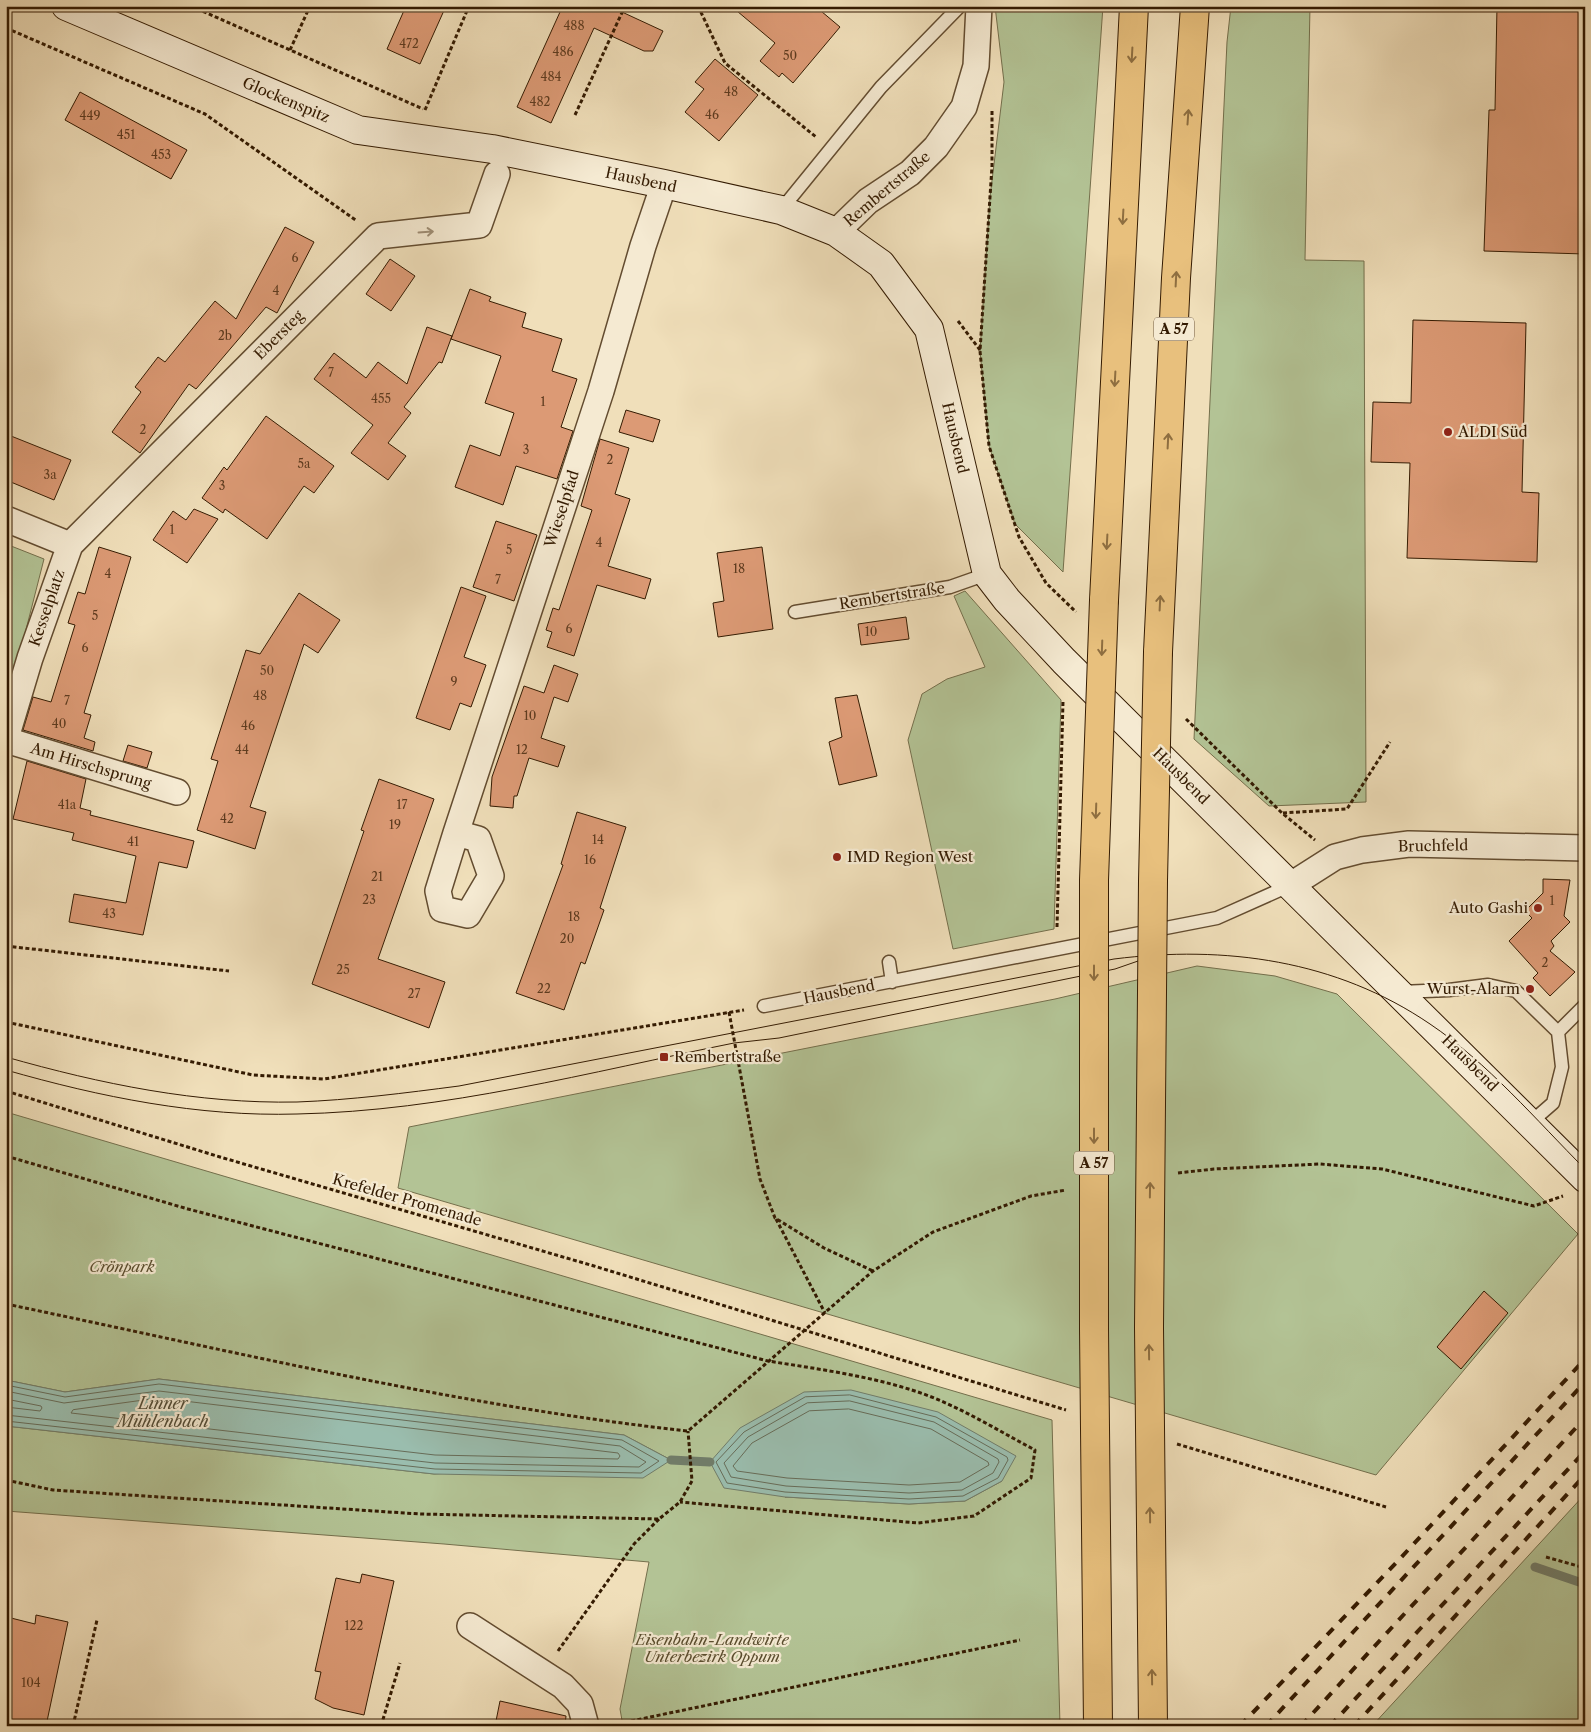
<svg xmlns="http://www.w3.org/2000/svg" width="1591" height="1732" font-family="'Libre Caslon Text',serif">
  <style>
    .green { fill: #b3c395; stroke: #746f4c; fill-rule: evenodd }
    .water { fill: #9abdae; stroke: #717c69 }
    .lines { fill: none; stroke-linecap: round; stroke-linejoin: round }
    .shore { stroke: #676c58; stroke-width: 1 }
    .stream { stroke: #717c69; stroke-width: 9 }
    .building { fill: #dc9a75; stroke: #341b02 }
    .lane-casing { stroke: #634c30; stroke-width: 15 }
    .street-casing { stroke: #634c30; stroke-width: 28 }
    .secondary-casing { stroke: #341b02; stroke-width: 30 }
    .highway-casing { stroke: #341b02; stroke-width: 30 }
    .path { stroke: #341b02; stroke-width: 3; stroke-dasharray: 4 2.5; stroke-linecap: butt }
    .lane { stroke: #f5ead2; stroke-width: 12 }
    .street { stroke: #f5ead2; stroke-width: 25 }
    .secondary { stroke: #f5ead2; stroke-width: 28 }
    .highway { stroke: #e8c07d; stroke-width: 28 }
    .tram { stroke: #341b02; stroke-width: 1 }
    .rail { stroke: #341b02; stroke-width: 4; stroke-dasharray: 9 9; stroke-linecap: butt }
    .highway-bridge-casing { stroke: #341b02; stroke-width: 30; stroke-linecap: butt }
    .highway-bridge { stroke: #e8c07d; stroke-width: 28 }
    .oneway { stroke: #8e6e40 }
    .oneway2 { stroke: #9e8d74 }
    .poi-dot { fill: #8f2418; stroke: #f5ead2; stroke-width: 2 }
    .labels { text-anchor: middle; stroke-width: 4.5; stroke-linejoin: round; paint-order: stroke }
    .number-label { font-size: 12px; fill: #5e3b1f }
    .shield { fill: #f5ead2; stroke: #6e5940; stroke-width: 1 }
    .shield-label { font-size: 14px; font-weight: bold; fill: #341b02 }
    .street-label { font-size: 15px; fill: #341b02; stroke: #f5ead2 }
    .poi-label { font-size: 15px; fill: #341b02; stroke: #f5ead2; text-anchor: start }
    .park-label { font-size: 15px; font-style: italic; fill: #5a4d2e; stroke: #f5ead2 }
    .water-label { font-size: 16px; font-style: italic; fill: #534c36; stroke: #f5ead2 }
  </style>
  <rect width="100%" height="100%" fill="#f0dfba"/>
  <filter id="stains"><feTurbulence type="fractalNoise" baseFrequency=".004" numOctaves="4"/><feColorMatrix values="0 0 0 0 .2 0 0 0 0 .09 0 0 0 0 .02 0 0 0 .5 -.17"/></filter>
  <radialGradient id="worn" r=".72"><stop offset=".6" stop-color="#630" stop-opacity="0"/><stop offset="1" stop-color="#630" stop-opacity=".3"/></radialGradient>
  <path class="green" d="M995,6H1103L1063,572L1015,524L989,446L980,351L990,197L1004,82Z
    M1231,6H1310L1305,260L1364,261L1366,802L1269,806L1194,739L1227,42Z
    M6,544L44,559L18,661L6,700Z
    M965,591L1061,700L1054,929L953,949L908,740L922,694L947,679L985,667L954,596Z
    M1197,966L1275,976L1337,994L1578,1234L1376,1475L398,1188L409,1127L1055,999Z
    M6,1112L1052,1420L1060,1726H623L620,1709L649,1562L444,1544L6,1511V1426L434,1474L671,1460L624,1435L159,1379L65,1392L6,1380ZM1002,1481L965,1501L909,1504L785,1497Z
    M1585,1494V1726H1372Z"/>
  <path class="water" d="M159,1379L624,1435L671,1460L643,1478L434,1474L6,1426V1380L65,1392Z
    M851,1390L938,1412L1016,1456L1002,1481L965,1501L909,1504L785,1497L724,1488L710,1462L740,1428L804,1392Z"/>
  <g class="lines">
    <path class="shore" d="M6,1385L65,1397L159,1384L622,1440L659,1461L641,1473L435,1469L6,1421
      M6,1391L64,1403L159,1391L620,1446L646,1462L639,1467L435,1463L6,1415
      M850,1395L936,1417L1007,1457L1008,1460L998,1478L963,1496L909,1499L785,1492L727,1483L716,1462L744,1432L805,1397Z
      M159,1398L618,1453L620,1456L618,1459L435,1455L71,1413L73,1410Z
      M6,1399L41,1406L42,1408L40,1411L6,1407
      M850,1401L934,1422L998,1459L999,1462L993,1473L962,1490L909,1493L786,1486L731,1477L724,1463L748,1437L807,1403Z
      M849,1409L931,1429L988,1462L989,1465L960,1482L909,1485L787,1478L737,1471L733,1466L752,1443L809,1411Z"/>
    <path class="stream" d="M671,1460L710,1462
      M1535,1567L1585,1584"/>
  </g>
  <path class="building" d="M406,6H446L420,64L387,49Z
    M549,6H609L663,31L653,51H644L594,28L551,123L517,107L560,12Z
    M731,6H815L840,27L793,83L782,73L779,77L760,61L775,43Z
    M1497,6H1585V254L1484,251L1489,110H1495Z
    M715,59L758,95L719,141L685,112L704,89L695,82Z
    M80,92L187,150L171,179L65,120Z
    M285,227L314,242L277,313L266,307L196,389L189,384L140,453L112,432L141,392L135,387L158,357L165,362L215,301L236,319Z
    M390,259L415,276L391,311L366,294Z
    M470,289L491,297L489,301L526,313L522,327L562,339L552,371L577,379L561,427L573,431L557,479L516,466L503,505L455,487L470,445L500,456L514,413L485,403L501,356L451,339Z
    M1413,320L1526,323L1522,492L1539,493L1537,562L1407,558L1410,463L1371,462L1373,402L1411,403Z
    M427,327L452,336L442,363L439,362L404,407L411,413L388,443L406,456L388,480L351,453L373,425L314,379L334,353L366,378L378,362L407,384Z
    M626,410L660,420L653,442L619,432Z
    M266,416L334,466L314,493L304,486L267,539L225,509L223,513L202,498L224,467L227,470Z
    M6,434L71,460L54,500L6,480Z
    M600,439L629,448L615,494L630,499L608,566L651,579L645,599L597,585L574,656L547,647L552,632L546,630L553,608L559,610L592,510L581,506Z
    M194,509L218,519L187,563L153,540L173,511L186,520Z
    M496,521L537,535L514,601L473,587Z
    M99,547L131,557L84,713L91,715L84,738L95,742L93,751L23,730L33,697L51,702L75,625L68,623L78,592L85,594Z
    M762,547L773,629L718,637L713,603L724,601L717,553Z
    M461,587L486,596L464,657L486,665L471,707L460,703L450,730L416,718Z
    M299,593L340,620L318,653L304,644L250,807L266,812L255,849L197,830L218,761L211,759L246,650L260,654Z
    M906,617L909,639L861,645L858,624Z
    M554,665L578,674L568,702L554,697L541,738L565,746L558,767L529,758L517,796H514L513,808L490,806L492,777L524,686L544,693Z
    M857,695L877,776L839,785L829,742L842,737L835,698Z
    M128,745L152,752L147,768L123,761Z
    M27,761L86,779L80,808L91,811L90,815L194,841L187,868L159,862L143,935L69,922L74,894L126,903L136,856L72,840L74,833L13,819Z
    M379,779L434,799L378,959L445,982L429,1028L312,984L364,831L361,830Z
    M577,812L626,827L600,908L604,910L585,964L581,962L564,1010L516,993L563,865L561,864Z
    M1543,879L1570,880L1564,916L1570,922L1551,941L1554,946L1550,951L1575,972L1550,996L1533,978L1538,973L1509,941L1532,918L1525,911L1543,893Z
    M1484,1291L1508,1313L1461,1369L1437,1347Z
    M362,1574L394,1581L364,1715L333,1708L315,1699L321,1672L315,1671L336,1578L360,1583Z
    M36,1615L68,1622L46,1726H6V1639L11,1618L35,1624Z
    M500,1701L566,1716L565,1726H495Z"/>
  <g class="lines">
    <g class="lane-casing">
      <path id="lane" d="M781,210L881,87L960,6
        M795,612L950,587L987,574
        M889,962L892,982
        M1400,992L1449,990L1488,985L1516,991L1558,1032L1562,1067L1553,1103L1530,1123
        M764,1006L1217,918L1291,885
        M1558,1032L1585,1005"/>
    </g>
    <g class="street-casing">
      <path id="street" d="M836,232L868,201L910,173L936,147L964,107L976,66L979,6
        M6,519L70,545L30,658L6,738
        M70,545L378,236L479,225L497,174
        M6,740L177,792
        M456,833L478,839L491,876L468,915L442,909L438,891L456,833L601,391L643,246L664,184
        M1291,885L1335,857L1362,850L1409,844L1585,848
        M470,1626L563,1686L580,1704L586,1726"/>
    </g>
    <g class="secondary-casing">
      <path id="secondary" d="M66,6L358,130L492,149L664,184L781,210L836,232L881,264L929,329L987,574L1007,600L1064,661L1585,1178"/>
    </g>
    <g class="highway-casing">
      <path id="highway" d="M1104,600L1134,6
        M1158,652L1176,278L1195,6"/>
    </g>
    <path class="path" d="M191,6L423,109
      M698,6L725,63L816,137
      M6,28L205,114L357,221
      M290,50L310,6
      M425,110L469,6
      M992,111V166L980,351L989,446L1019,537L1046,583L1076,612
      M575,115L625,6
      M958,321L980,350
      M1186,719L1282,813L1315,840
      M1283,813L1347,809L1390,742
      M1057,927L1063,701
      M6,946L229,971
      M729,1012L760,1179L775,1218L824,1248L873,1271
      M6,1022L253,1075L324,1079L744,1010
      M6,1091L220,1157L594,1266L1066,1410
      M6,1156L188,1209L768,1361C818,1369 870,1376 918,1392C959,1406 997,1430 1035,1450L1031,1478L974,1516L918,1523L680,1502
      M1178,1173L1214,1169L1320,1164L1382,1169L1534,1206L1563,1196
      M776,1219L825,1313
      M6,1304C232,1351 458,1406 688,1431L873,1271L933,1232L1031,1196L1066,1190
      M1177,1444L1386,1507
      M6,1480L53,1490L420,1514L659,1519L680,1502L692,1481L688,1431
      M1546,1557L1585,1568
      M558,1651L634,1544L659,1519
      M612,1725L1020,1640
      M73,1726L97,1620
      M381,1726L400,1663"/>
    <use href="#lane" class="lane"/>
    <use href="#street" class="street"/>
    <use href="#secondary" class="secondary"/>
    <use href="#highway" class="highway"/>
    <path class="tram" d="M6,1057C101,1084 198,1104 297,1102C351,1100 405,1093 459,1086L1114,959C1225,945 1336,960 1430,1024C1488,1063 1536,1120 1585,1169
      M6,1070C100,1097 199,1117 297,1114C445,1111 590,1072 734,1043L779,1038L1115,969L1141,960"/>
    <path class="rail" d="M1240,1726L1396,1563L1585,1359
      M1266,1726L1585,1382
      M1301,1726L1585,1418
      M1330,1726L1585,1451
      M1354,1726L1585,1475"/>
    <g class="highway-bridge-casing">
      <path id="highway-bridge" d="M1098,1726L1094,1329V880L1104,600
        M1153,1726L1149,1327L1153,881L1158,652"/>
    </g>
    <use href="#highway-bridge" class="highway-bridge"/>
  </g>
  <defs><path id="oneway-shaft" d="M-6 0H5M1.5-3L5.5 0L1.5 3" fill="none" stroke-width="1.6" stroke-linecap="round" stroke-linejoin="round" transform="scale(1.25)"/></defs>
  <g class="oneway">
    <use href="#oneway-shaft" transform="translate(1132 55) rotate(93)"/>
    <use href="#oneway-shaft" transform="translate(1188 117) rotate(-86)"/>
    <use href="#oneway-shaft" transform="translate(1123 217) rotate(93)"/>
    <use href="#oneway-shaft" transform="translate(1176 279) rotate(-87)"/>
    <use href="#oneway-shaft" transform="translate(1115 379) rotate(93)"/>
    <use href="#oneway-shaft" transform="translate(1168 441) rotate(-87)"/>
    <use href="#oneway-shaft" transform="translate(1107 542) rotate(93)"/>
    <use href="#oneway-shaft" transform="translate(1160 603) rotate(-87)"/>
    <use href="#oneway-shaft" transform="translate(1102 648) rotate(92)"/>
    <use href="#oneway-shaft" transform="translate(1096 811) rotate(92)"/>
    <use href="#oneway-shaft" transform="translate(1094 973) rotate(90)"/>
    <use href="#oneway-shaft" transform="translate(1094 1136) rotate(90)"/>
    <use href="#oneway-shaft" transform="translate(1150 1190) rotate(-89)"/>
    <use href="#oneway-shaft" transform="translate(1149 1352) rotate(-91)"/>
    <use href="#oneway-shaft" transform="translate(1150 1515) rotate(-91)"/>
    <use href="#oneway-shaft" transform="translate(1152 1677) rotate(-91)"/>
  </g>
  <use class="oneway2" href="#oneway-shaft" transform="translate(426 232) rotate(-4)"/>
  <g class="poi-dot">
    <circle cx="1448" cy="432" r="5"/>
    <circle cx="837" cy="857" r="5"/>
    <circle cx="1538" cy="908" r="5"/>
    <circle cx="1530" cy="989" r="5"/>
    <rect x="659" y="1052" width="10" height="10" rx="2.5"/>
  </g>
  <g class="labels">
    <g class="number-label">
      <text x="574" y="30">488</text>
      <text x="409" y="48">472</text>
      <text x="563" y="56">486</text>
      <text x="790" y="60">50</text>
      <text x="551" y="81">484</text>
      <text x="731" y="96">48</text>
      <text x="540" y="106">482</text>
      <text x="712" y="119">46</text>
      <text x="90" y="120">449</text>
      <text x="126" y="139">451</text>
      <text x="161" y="159">453</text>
      <text x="295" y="262">6</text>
      <text x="276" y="295">4</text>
      <text x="225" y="340">2b</text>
      <text x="331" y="377">7</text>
      <text x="381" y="403">455</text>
      <text x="543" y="406">1</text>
      <text x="143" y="434">2</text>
      <text x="526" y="454">3</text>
      <text x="610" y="464">2</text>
      <text x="304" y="468">5a</text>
      <text x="50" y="479">3a</text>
      <text x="222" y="490">3</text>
      <text x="172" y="534">1</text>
      <text x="599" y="547">4</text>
      <text x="509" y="554">5</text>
      <text x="739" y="573">18</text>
      <text x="108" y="578">4</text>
      <text x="498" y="584">7</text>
      <text x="95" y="620">5</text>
      <text x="569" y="633">6</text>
      <text x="871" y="636">10</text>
      <text x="85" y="652">6</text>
      <text x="267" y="675">50</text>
      <text x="454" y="686">9</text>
      <text x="260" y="700">48</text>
      <text x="67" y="705">7</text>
      <text x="530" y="720">10</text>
      <text x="59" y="728">40</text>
      <text x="248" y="730">46</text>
      <text x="242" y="754">44</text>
      <text x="522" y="754">12</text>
      <text x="67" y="809">41a</text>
      <text x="402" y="809">17</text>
      <text x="227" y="823">42</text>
      <text x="395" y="829">19</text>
      <text x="598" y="844">14</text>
      <text x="133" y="846">41</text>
      <text x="590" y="864">16</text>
      <text x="377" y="881">21</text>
      <text x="369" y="904">23</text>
      <text x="1552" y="905">1</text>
      <text x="109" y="918">43</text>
      <text x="574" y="921">18</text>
      <text x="567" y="943">20</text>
      <text x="1545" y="967">2</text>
      <text x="343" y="974">25</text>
      <text x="544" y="993">22</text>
      <text x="414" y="998">27</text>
      <text x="354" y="1630">122</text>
      <text x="31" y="1687">104</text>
    </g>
    <g class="shield">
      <rect x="1154" y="317.5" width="40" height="23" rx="4"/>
      <rect x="1074" y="1151.5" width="40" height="23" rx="4"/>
    </g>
    <g class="shield-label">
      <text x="1174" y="334">A 57</text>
      <text x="1094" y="1168">A 57</text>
    </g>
    <g class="street-label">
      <text transform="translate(286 100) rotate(23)" y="5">Glockenspitz</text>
      <text transform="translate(641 180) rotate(12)" y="5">Hausbend</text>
      <text transform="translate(887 189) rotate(-40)" y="5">Rembertstraße</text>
      <text transform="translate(279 335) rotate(-45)" y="5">Ebersteg</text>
      <text transform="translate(955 438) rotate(77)" y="5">Hausbend</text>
      <text transform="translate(562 509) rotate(-72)" y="5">Wieselpfad</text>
      <text transform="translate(892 596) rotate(-9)" y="5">Rembertstraße</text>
      <text transform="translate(47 608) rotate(-71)" y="5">Kesselplatz</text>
      <text transform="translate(91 766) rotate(17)" y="5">Am Hirschsprung</text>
      <text transform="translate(1181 776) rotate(45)" y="5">Hausbend</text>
      <text transform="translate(1433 846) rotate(-1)" y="5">Bruchfeld</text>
      <text transform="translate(839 992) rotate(-11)" y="5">Hausbend</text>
      <text transform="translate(1470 1063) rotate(45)" y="5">Hausbend</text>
      <text transform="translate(407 1200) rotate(16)" y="5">Krefelder Promenade</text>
    </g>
    <g class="poi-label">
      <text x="1458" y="437">ALDI Süd</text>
      <text x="847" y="862">IMD Region West</text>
      <text x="1528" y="913" text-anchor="end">Auto Gashi</text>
      <text x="1520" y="994" text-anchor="end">Wurst-Alarm</text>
      <text x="674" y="1062">Rembertstraße</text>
    </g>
    <g class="park-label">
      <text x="122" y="1272">Crönpark</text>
      <text x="712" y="1645">Eisenbahn-Landwirte<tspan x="712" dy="17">Unterbezirk Oppum</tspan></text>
    </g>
    <g class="water-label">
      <text x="163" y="1409">Linner<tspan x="163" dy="18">Mühlenbach</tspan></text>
    </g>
  </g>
  <rect width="1591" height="1732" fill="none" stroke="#f0dfba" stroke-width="25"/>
  <rect x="8" y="8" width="1576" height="1717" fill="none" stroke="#341b02" stroke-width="2.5"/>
  <rect x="12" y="12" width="1566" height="1707" fill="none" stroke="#341b02"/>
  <rect width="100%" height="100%" filter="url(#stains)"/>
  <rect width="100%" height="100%" fill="url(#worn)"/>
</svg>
